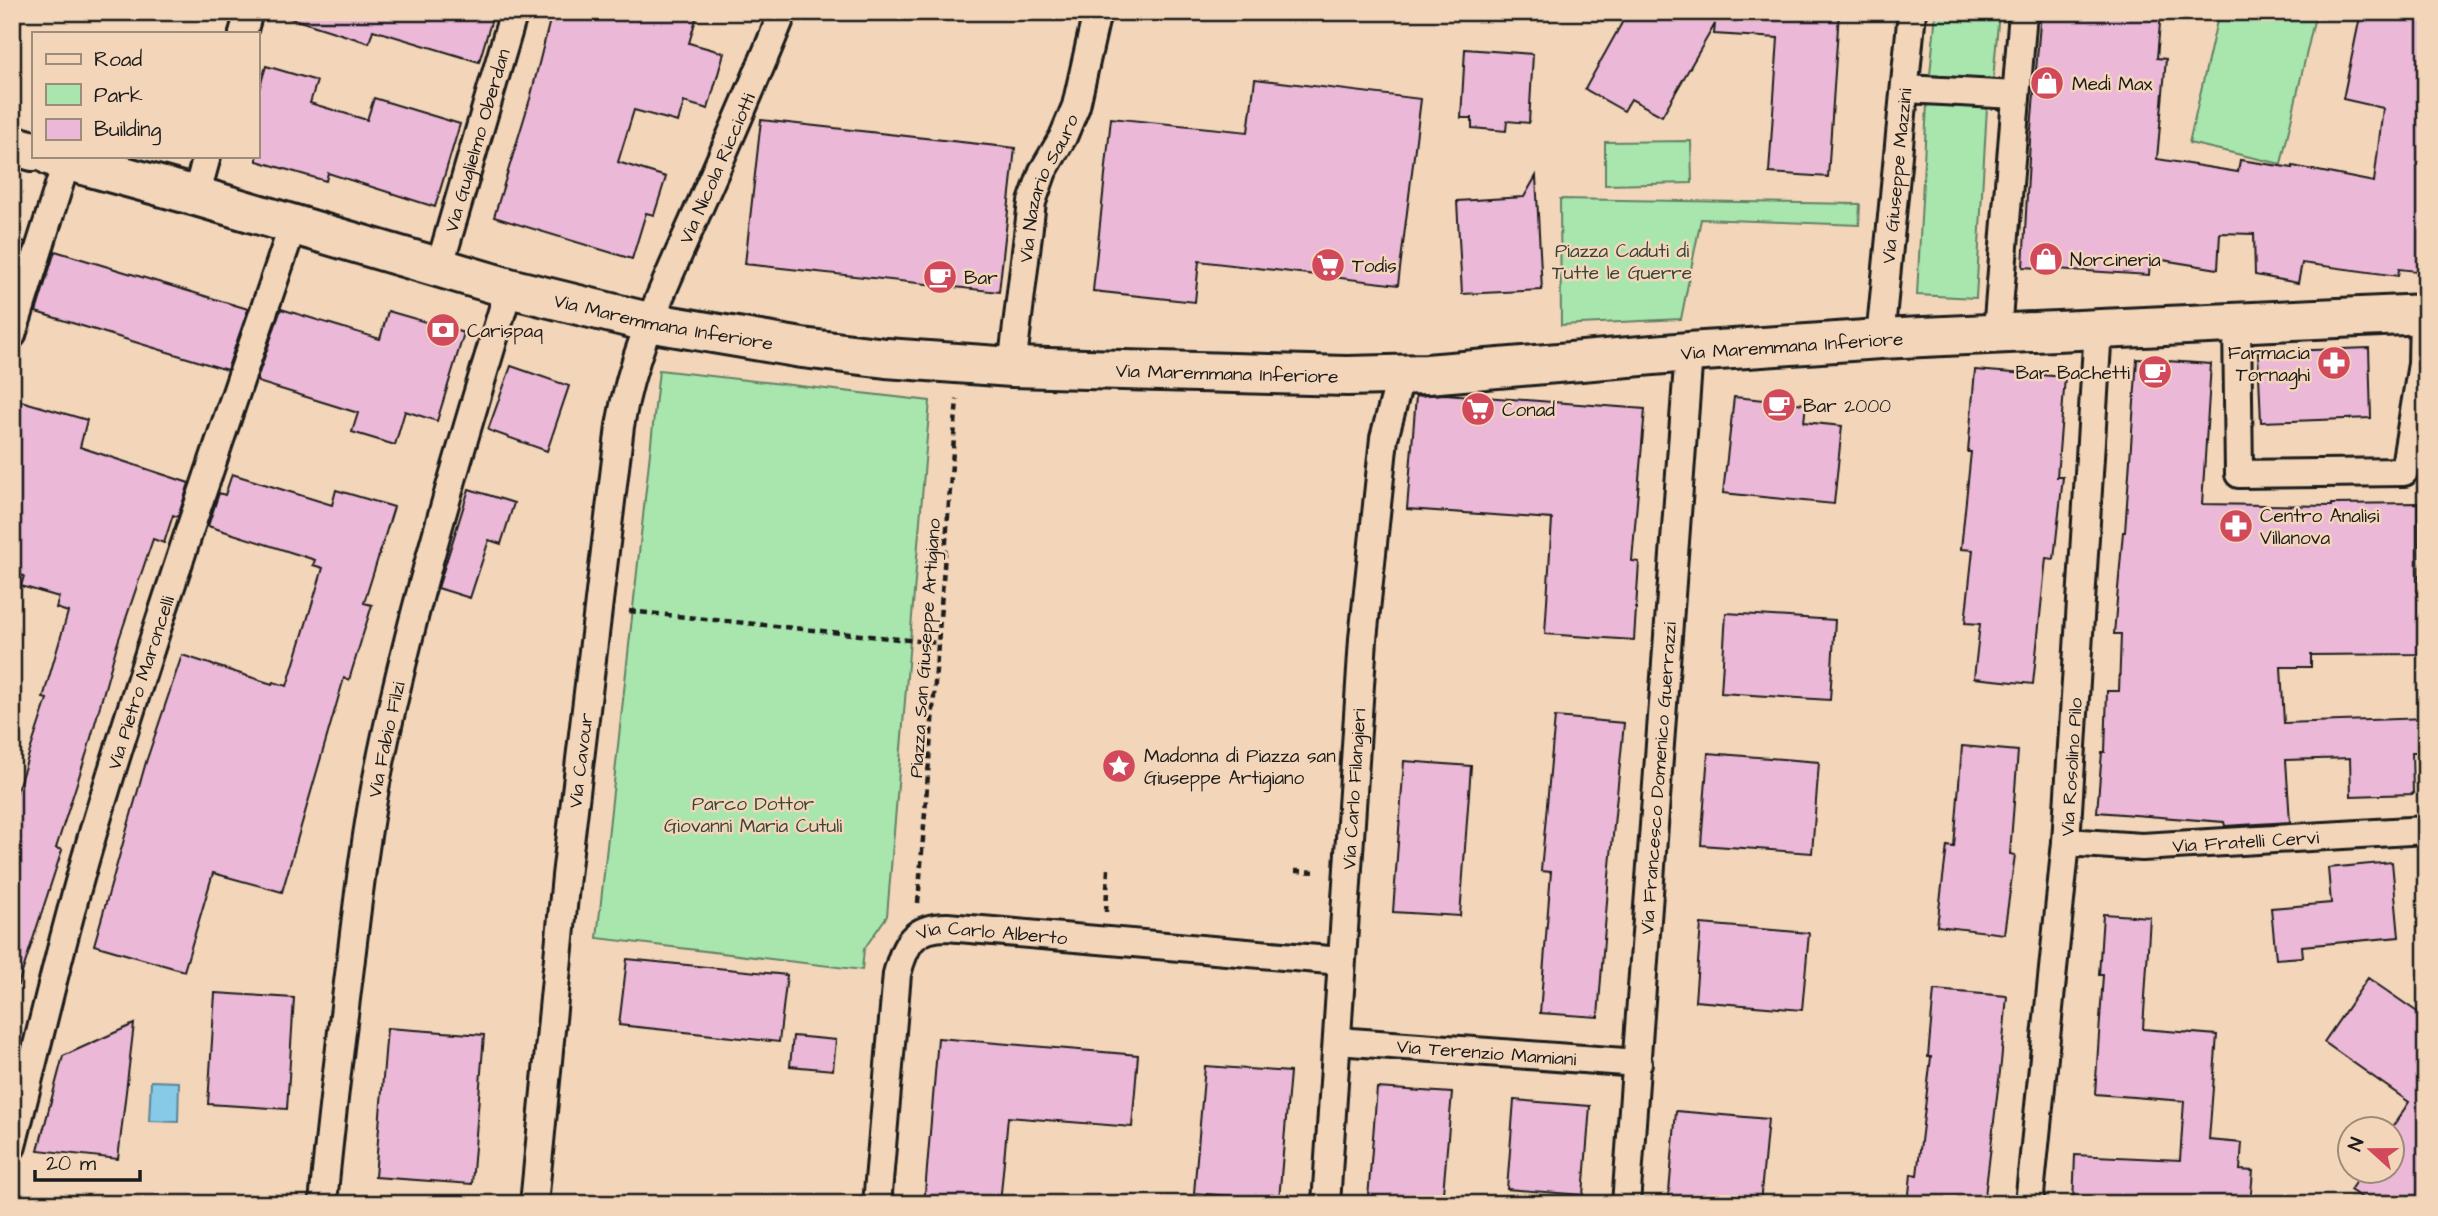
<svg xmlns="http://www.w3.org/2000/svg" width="2438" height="1216" viewBox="0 0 2438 1216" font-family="'Architects Daughter',sans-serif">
<rect width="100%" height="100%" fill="#f3d6b9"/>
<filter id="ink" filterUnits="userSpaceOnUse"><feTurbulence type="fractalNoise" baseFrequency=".0143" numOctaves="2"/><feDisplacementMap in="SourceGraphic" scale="14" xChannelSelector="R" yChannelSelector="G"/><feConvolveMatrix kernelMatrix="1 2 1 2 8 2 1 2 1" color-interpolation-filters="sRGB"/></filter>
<g filter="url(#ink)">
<path fill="#a8e6ae" stroke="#628165" stroke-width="2" d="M1936 12H1999L1993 80 1930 75Z
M2219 12H2316L2281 164 2189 143Z
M1927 104 1987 107 1976 298 1917 295Z
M1691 141 1692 183 1605 185V142Z
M1560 199 1860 204 1859 225 1701 219 1681 319 1561 325Z
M659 370 930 401 887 916 864 949 862 970 597 938Z"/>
<path fill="#86cae7" stroke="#5c8496" stroke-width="2" d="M151 1081 179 1082 178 1122 149 1121Z"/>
<path fill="#ebb8d7" stroke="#1c1c1c" stroke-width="2" d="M291 12H494L479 62 373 30 369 43 290 18Z
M552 12H698L689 43 724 53 708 109 684 102 678 122 634 110 618 162 666 177 654 215 646 213 632 259 494 217 530 99Z
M1628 12H1839L1828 177 1769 173 1778 38 1714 34 1715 24 1662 116 1631 99 1624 111 1585 89Z
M2041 12H2161L2157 58 2166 59 2157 159 2238 172 2240 160 2293 168V166L2374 182 2383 108 2343 99 2361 12H2426V272L2399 269 2398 276 2302 263 2298 283 2255 275 2254 234 2220 233 2218 269 2150 258 2149 275 2023 267 2030 141Z
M1465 49 1533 54 1529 123 1507 121 1506 131 1472 128V118H1461Z
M266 66 317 81 310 103 367 120 374 98 460 124 435 207 328 173 326 181 257 161V96Z
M1255 79 1421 99 1398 285 1199 261 1195 302 1093 291 1111 118 1248 132Z
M761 120 1015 148 999 292 745 264Z
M1536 176 1542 290 1462 294 1457 201 1524 197Z
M12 238 25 242 12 282Z
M55 251 248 309 227 370 36 312Z
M281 309 380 339 388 311 464 333 437 421 405 411 395 445 352 432 358 413 258 382 257 379Z
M2369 348 2371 418 2261 422 2258 352Z
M2137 359 2211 364 2202 504 2332 506V504L2418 503 2419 654 2311 655V667H2281L2284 723 2426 718V752H2412L2413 794 2351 796 2350 758 2286 760 2290 822 2225 826 2224 822 2097 812 2102 752H2105L2107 691H2119L2121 634H2114L2123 532H2125Z
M511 366 569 386 547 451 488 430Z
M1975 370 2065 377 2057 477H2063L2054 559 2046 558 2033 684 1974 678 1980 624 1965 623 1973 550 1961 549 1971 452H1968Z
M1445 394 1645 409 1632 561 1639 562 1634 640 1545 634 1552 519 1407 509 1416 396Z
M1734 397 1806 404 1804 422 1842 426 1834 504 1723 493Z
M21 401 87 420 80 447 189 483 178 517 173 515 164 543 153 539 117 645 87 752 56 848 62 850 18 985 12 984V806L47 699 43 698 68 612 56 608 59 597 21 586 24 576 12 573V433Z
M232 474 332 505 336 490 394 507 364 603 372 605 349 680 344 678 282 892 213 873 184 971 94 945 146 762 182 655 272 684 273 682 287 686 323 568 313 565 315 560 208 526 219 493 225 495Z
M469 489 514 503 501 544 489 540 470 598 438 588Z
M1726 613 1835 620 1830 700 1721 693Z
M1555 717 1624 723 1609 876 1598 1017 1540 1013 1551 872 1541 871Z
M1962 746 2018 751 2010 854 2015 855 2004 934 1937 926 1947 846 1954 847Z
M1708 753 1819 762 1812 853 1701 845Z
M1404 761 1471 766 1460 916 1393 912Z
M2392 862 2399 937 2302 946 2303 957 2276 959 2271 908 2331 903 2328 868Z
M2103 914 2150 917 2143 1029 2217 1035 2209 1140 2242 1143 2240 1170 2253 1171 2250 1204H2073L2075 1155 2180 1160 2184 1101 2095 1094 2103 975H2099Z
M1701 924 1809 933 1802 1010 1695 1001Z
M627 959 787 975 779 1042 619 1025Z
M2368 978 2426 1018V1192L2418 1204H2371L2350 1190 2363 1171H2392L2391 1129 2409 1102 2324 1042Z
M1934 990 2007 996 2001 1063 1984 1204H1908L1911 1174 1917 1175 1931 1057H1928Z
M215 993 294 998 287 1109 208 1104Z
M134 1024 118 1159 38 1150 63 1056Z
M387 1028 484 1035 472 1184 375 1177Z
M793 1036 836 1040 833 1070 790 1066Z
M938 1038 1138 1055 1132 1127 1008 1117 1000 1204H924Z
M1205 1066 1290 1072 1279 1200 1194 1193Z
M1377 1088 1452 1093 1442 1204 1368 1198Z
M1514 1100 1590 1106 1583 1195 1507 1189Z
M1676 1111 1768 1119 1760 1204H1668Z"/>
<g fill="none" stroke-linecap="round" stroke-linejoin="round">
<g stroke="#1c1c1c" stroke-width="32">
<g id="street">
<path d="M243 33 249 12"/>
<path d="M1906 89 2015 95"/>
<path d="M196 196 207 156"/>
<path id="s1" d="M439 268 514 12"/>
<path d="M2237 322 2239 474 2404 472 2422 364 2423 314"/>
<path d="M1997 332 2023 12"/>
<path d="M12 335 67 160"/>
<path id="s2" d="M1880 339 1912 12"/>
<path id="s3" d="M1012 367 1032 202 1043 171 1063 137 1076 106 1097 12"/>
<path id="s4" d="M2066 842 2142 847 2426 830"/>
<path id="s5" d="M1337 1041 1638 1063"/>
<path id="s6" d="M12 1146C41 1032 67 916 102 803 161 609 228 417 293 225"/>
<path id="s7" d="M323 1204C330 1125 340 1046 350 967 358 899 366 830 380 763 413 602 462 446 509 288"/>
<path id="s8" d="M534 1204 566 876 620 426C632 354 662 291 692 224 723 154 754 84 783 12"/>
<path id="s9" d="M877 1204 897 974C905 944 913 927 947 927L1341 961"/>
<path id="s10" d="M1326 1204 1363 639 1384 438 1401 375"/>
<path id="s11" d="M1626 1204 1689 352"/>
<path id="s12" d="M2029 1204 2066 842 2098 329"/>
</g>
</g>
<g stroke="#1c1c1c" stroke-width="44">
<g id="secondary">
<path d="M12 145 33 151"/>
<path id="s13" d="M51 156 196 196 509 288 648 322 802 348 886 358 1012 367 1347 376 1427 374 1689 352 1880 339 2426 314"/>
</g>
</g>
<path stroke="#1c1c1c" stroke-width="4.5" stroke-dasharray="7 5" stroke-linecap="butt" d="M629 611 938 643
M1295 871 1319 872
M918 903 957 399
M1106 912 1108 868"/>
<use href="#street" stroke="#f3d6b9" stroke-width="26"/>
<use href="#secondary" stroke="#f3d6b9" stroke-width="38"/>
</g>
</g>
<defs>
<g id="shop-disc" transform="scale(1.75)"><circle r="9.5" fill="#d1495b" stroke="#f3d6b9"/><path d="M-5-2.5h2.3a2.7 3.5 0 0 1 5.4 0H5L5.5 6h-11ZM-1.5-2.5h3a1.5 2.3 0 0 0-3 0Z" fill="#fff"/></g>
<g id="supermarket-disc" transform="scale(1.75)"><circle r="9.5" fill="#d1495b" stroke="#f3d6b9"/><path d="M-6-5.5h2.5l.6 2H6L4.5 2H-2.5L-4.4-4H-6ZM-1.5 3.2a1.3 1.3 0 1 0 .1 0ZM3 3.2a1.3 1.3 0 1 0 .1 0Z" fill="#fff"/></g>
<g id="cafe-disc" transform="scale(1.75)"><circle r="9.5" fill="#d1495b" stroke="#f3d6b9"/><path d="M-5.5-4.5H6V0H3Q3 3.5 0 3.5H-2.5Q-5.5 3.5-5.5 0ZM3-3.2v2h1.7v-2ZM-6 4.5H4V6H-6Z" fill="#fff"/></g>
<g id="bank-disc" transform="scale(1.75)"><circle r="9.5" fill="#d1495b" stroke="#f3d6b9"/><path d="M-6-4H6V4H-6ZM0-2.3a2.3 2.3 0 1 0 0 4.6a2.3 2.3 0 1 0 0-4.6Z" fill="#fff"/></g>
<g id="pharmacy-disc" transform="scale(1.75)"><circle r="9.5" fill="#d1495b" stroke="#f3d6b9"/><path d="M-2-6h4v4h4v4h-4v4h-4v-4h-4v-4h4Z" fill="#fff"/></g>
<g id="sight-disc" transform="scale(1.75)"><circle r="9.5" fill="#d1495b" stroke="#f3d6b9"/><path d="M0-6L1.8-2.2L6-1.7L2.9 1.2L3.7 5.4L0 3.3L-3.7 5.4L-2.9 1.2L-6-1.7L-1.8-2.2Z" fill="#fff"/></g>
</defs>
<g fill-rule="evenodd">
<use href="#shop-disc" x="2047" y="83"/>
<use href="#shop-disc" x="2046" y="259"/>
<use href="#supermarket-disc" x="1328" y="265"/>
<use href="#cafe-disc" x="940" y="277"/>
<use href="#bank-disc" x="443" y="330"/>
<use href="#pharmacy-disc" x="2334" y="363"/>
<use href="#cafe-disc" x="2155" y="372"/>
<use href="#cafe-disc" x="1779" y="405"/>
<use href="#supermarket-disc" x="1478" y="409"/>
<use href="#pharmacy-disc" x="2236" y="526"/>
<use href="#sight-disc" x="1119" y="766"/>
</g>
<g text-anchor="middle" stroke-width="5" stroke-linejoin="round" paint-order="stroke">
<g font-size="19" fill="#1c1c1c" stroke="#f3d6b9" text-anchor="start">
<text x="2072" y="90">Medi Max</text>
<text x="2070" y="266">Norcineria</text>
<text x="1352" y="272">Todis</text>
<text x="964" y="284">Bar</text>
<text x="467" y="337">Carispaq</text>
<text x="2310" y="359" text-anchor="end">Farmacia<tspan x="2310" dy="22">Tornaghi</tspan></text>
<text x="2130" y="379" text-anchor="end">Bar Bachetti</text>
<text x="1803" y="412">Bar 2000</text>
<text x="1502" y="416">Conad</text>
<text x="2260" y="522">Centro Analisi<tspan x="2260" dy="22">Villanova</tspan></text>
<text x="1144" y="762">Madonna di Piazza san<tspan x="1144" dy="22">Giuseppe Artigiano</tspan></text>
</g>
<g font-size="19" fill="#1c1c1c" stroke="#f3d6b9">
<text dy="7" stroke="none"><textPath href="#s1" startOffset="133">Via Guglielmo Oberdan</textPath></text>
<text dy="7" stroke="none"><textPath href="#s8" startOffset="1059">Via Nicola Ricciotti</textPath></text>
<text dy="7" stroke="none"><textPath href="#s2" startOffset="164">Via Giuseppe Mazzini</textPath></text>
<text dy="7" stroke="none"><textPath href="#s3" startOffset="184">Via Nazario Sauro</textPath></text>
<text dy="7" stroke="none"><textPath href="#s13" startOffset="635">Via Maremmana Inferiore</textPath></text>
<text dy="7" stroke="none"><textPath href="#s13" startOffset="1768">Via Maremmana Inferiore</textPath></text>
<text dy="7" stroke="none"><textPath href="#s13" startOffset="1202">Via Maremmana Inferiore</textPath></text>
<text transform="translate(924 648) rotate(-86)" y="7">Piazza San Giuseppe Artigiano</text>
<text dy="7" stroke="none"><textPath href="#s6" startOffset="481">Via Pietro Maroncelli</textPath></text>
<text dy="7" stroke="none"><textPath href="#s7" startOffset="469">Via Fabio Filzi</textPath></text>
<text dy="7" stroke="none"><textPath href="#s8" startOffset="446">Via Cavour</textPath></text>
<text dy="7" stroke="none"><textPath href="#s12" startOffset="439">Via Rosolino Pilo</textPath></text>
<text dy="7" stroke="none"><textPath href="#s11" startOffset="427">Via Francesco Domenico Guerrazzi</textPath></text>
<text dy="7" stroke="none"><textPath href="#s10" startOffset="416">Via Carlo Filangieri</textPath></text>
<text dy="7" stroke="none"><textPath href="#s4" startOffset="180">Via Fratelli Cervi</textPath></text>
<text dy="7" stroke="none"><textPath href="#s9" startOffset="352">Via Carlo Alberto</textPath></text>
<text dy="7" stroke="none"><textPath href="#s5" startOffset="150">Via Terenzio Mamiani</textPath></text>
</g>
<g font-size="19" fill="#384439" stroke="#f3d6b9">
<text x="1622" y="257">Piazza Caduti di<tspan x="1622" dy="22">Tutte le Guerre</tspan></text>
<text x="753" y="810">Parco Dottor<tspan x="753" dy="22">Giovanni Maria Cutuli</tspan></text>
</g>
</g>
<rect width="2438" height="1216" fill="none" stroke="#f3d6b9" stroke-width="42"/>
<rect x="21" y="21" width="2396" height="1174" fill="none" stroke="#1c1c1c" stroke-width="2.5" filter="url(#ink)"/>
<rect x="32" y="32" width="228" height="126" fill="#f3d6b9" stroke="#9d8c7a" stroke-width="2"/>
<rect x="46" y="54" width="35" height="10" fill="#f3d6b9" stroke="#9d8c7a" stroke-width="2"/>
<text x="94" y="66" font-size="21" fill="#1c1c1c">Road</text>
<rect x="46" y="84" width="35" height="21" fill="#a8e6ae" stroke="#9d8c7a" stroke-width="2"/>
<text x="94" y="102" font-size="21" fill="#1c1c1c">Park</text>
<rect x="46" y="119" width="35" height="21" fill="#ebb8d7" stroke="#9d8c7a" stroke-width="2"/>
<text x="94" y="136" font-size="21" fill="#1c1c1c">Building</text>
<g transform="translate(2371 1150) rotate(291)"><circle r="33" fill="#f3d6b9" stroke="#9d8c7a" stroke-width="2"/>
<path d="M0-5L12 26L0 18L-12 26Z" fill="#d1495b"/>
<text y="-10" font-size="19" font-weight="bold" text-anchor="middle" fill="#1c1c1c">N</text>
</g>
<path d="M35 1170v10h105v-10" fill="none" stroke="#1c1c1c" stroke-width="3.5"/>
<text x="46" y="1170" font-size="21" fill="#1c1c1c" stroke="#f3d6b9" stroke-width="5" paint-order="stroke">20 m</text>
</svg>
